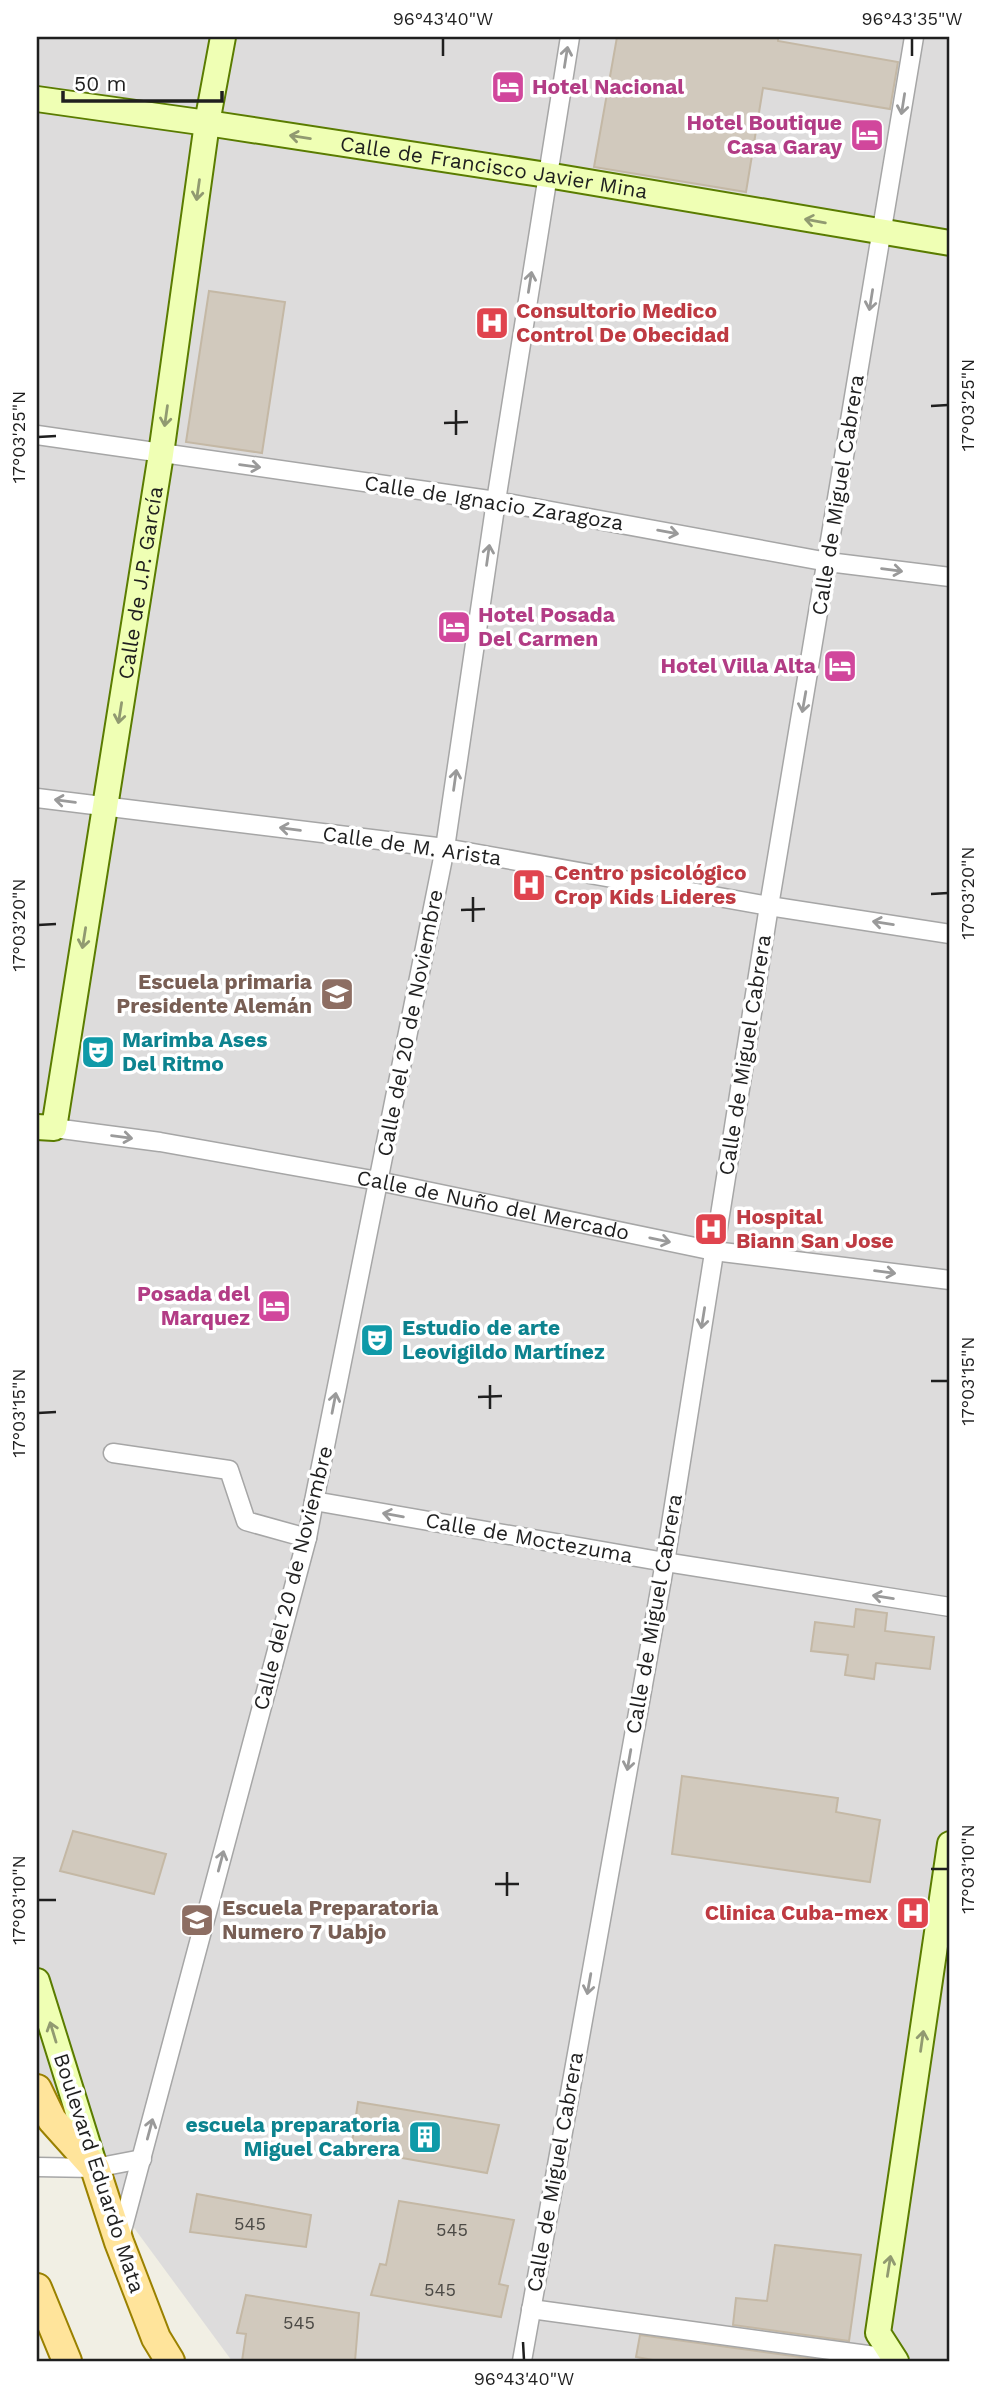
<svg xmlns="http://www.w3.org/2000/svg" width="987" height="2398" viewBox="0 0 987 2398" font-family="'Work Sans',sans-serif">
<rect width="100%" height="100%" fill="#f1efe4"/>
<path fill="#dddcdc" d="M37 37H950V2361H232L37 2096Z"/>
<path fill="#d1c9bd" stroke="#c4b8a5" stroke-width="2" d="M617 37H778V41L898 62 890 109 763 88 746 192 594 167Z
M209 291 285 302 262 453 186 442Z
M856 1609 887 1613 885 1631 934 1637 930 1669 876 1663 874 1679 845 1675 848 1655 811 1651 815 1622 854 1627Z
M682 1776 838 1798 836 1812 880 1820 870 1882 672 1854Z
M73 1831 166 1854 154 1894 60 1871Z
M358 2102 499 2125 487 2173 351 2149Z
M197 2194 311 2215 306 2247 190 2232Z
M399 2201 514 2220 499 2284 508 2286 501 2317 371 2295 380 2264 386 2265Z
M775 2245 861 2255 849 2341 733 2325 736 2298 767 2301Z
M246 2295 359 2313 355 2361H242L246 2334 237 2333Z
M640 2335 829 2361H659L636 2357Z"/>
<g fill="none" stroke-linecap="round" stroke-linejoin="round">
<g stroke="#a6a6a6" stroke-width="21">
<g id="street">
<path d="M37 435 496 501 828 562 950 577"/>
<path d="M37 798 445 848 769 906 950 934"/>
<path id="s1" d="M54 1128 160 1142 378 1181 714 1251 950 1280"/>
<path d="M113 1453 229 1470 246 1521 307 1538"/>
<path d="M314 1501 665 1562 950 1607"/>
<path d="M37 2167 95 2168 142 2159"/>
<path d="M120 2238 307 1538 314 1501 445 848 496 501 570 37"/>
<path d="M531 2309 875 2356"/>
<path d="M522 2361 665 1562 769 906 914 37"/>
</g>
</g>
<g stroke="#5a7c00" stroke-width="28">
<g id="secondary">
<path id="s2" d="M37 99 207 123 547 175 950 243"/>
<path id="s3" d="M37 1127 54 1128 161 454 207 123 223 37"/>
<path d="M37 1981 95 2167"/>
<path d="M896 2361 878 2333 950 1844"/>
</g>
</g>
<g stroke="#9a8100" stroke-width="32">
<path id="primary" d="M37 2089 52 2120 95 2168 119 2242 156 2338 170 2361
M37 2288 67 2361"/>
</g>
<use href="#street" stroke="#fff" stroke-width="18"/>
<use href="#secondary" stroke="#efffb4" stroke-width="24"/>
<use href="#primary" stroke="#ffe49b" stroke-width="28"/>
</g>
<defs><path id="oneway-shaft" d="M-6 0H5M1.5-3L5.5 0L1.5 3" fill="none" stroke-width="1.6" stroke-linecap="round" stroke-linejoin="round" transform="scale(1.75)"/></defs>
<g stroke="#9a9a9a">
<use href="#oneway-shaft" transform="translate(566 57) rotate(-81)"/>
<use href="#oneway-shaft" transform="translate(903 104) rotate(99)"/>
<use href="#oneway-shaft" transform="translate(530 282) rotate(-81)"/>
<use href="#oneway-shaft" transform="translate(871 300) rotate(99)"/>
<use href="#oneway-shaft" transform="translate(250 466) rotate(8)"/>
<use href="#oneway-shaft" transform="translate(668 532) rotate(10)"/>
<use href="#oneway-shaft" transform="translate(488 555) rotate(-82)"/>
<use href="#oneway-shaft" transform="translate(892 570) rotate(7)"/>
<use href="#oneway-shaft" transform="translate(804 702) rotate(100)"/>
<use href="#oneway-shaft" transform="translate(455 780) rotate(-82)"/>
<use href="#oneway-shaft" transform="translate(65 801) rotate(-173)"/>
<use href="#oneway-shaft" transform="translate(290 829) rotate(-173)"/>
<use href="#oneway-shaft" transform="translate(883 923) rotate(-171)"/>
<use href="#oneway-shaft" transform="translate(122 1137) rotate(7)"/>
<use href="#oneway-shaft" transform="translate(660 1240) rotate(12)"/>
<use href="#oneway-shaft" transform="translate(885 1272) rotate(7)"/>
<use href="#oneway-shaft" transform="translate(703 1318) rotate(99)"/>
<use href="#oneway-shaft" transform="translate(334 1403) rotate(-79)"/>
<use href="#oneway-shaft" transform="translate(393 1515) rotate(-170)"/>
<use href="#oneway-shaft" transform="translate(883 1597) rotate(-171)"/>
<use href="#oneway-shaft" transform="translate(629 1760) rotate(100)"/>
<use href="#oneway-shaft" transform="translate(221 1861) rotate(-75)"/>
<use href="#oneway-shaft" transform="translate(589 1984) rotate(100)"/>
<use href="#oneway-shaft" transform="translate(150 2129) rotate(-75)"/>
</g>
<g stroke="#919a71">
<use href="#oneway-shaft" transform="translate(300 137) rotate(-171)"/>
<use href="#oneway-shaft" transform="translate(198 190) rotate(98)"/>
<use href="#oneway-shaft" transform="translate(815 221) rotate(-170)"/>
<use href="#oneway-shaft" transform="translate(166 416) rotate(98)"/>
<use href="#oneway-shaft" transform="translate(120 713) rotate(99)"/>
<use href="#oneway-shaft" transform="translate(84 938) rotate(99)"/>
<use href="#oneway-shaft" transform="translate(53 2032) rotate(-107)"/>
<use href="#oneway-shaft" transform="translate(922 2041) rotate(-82)"/>
<use href="#oneway-shaft" transform="translate(889 2266) rotate(-81)"/>
</g>
<path fill="none" stroke="#1f1f1f" stroke-width="2.5" d="M443 38V56M912 38V56M931 406 948 405M456 410V435M444 423 468 422M38 437 56 436M931 894 948 893M473 897V922M461 910 485 909M38 925 56 924M931 1381H948M490 1385V1409M478 1397 502 1396M38 1413 56 1412M931 1869H948M507 1872V1896M495 1884H519M38 1900H56M523 2342 524 2360"/>
<defs>
<g id="hotel-square" transform="scale(1.75)"><rect x="-9" y="-9" width="18" height="18" rx="4" fill="#d1479c" stroke="#fff"/><path d="M-6-4.5h1.5V1H6V5H4.5V3h-9V5H-6ZM-4 0a1.8 1.8 0 1 1 3.6 0ZM.5 0V-2.5h3Q6-2.5 6 0Z" fill="#fff"/></g>
<g id="hospital-square" transform="scale(1.75)"><rect x="-9" y="-9" width="18" height="18" rx="4" fill="#e0444e" stroke="#fff"/><path d="M-5-5h3v3.5h4V-5h3V5h-3V1.5h-4V5h-3Z" fill="#fff"/></g>
<g id="school-square" transform="scale(1.75)"><rect x="-9" y="-9" width="18" height="18" rx="4" fill="#8d6e63" stroke="#fff"/><path d="M0-5L7-2L0 1L-7-2ZM-4 1L0 2.5L4 1V4Q0 6-4 4Z" fill="#fff"/></g>
<g id="theatre-square" transform="scale(1.75)"><rect x="-9" y="-9" width="18" height="18" rx="4" fill="#0f9aa8" stroke="#fff"/><path d="M-5-5.5Q0-4 5-5.5V0Q5 5 0 6Q-5 5-5 0ZM-3.3-2.5H-1v1.5H-3.3ZM1-2.5H3.3v1.5H1ZM-2.8 1Q0 5.5 2.8 1Z" fill="#fff"/></g>
<g id="building-square" transform="scale(1.75)"><rect x="-9" y="-9" width="18" height="18" rx="4" fill="#0f9aa8" stroke="#fff"/><path d="M-4-6H4V6H1V3H-1V6H-4ZM-2.5-4.3h1.7v1.8h-1.7ZM.8-4.3h1.7v1.8H.8ZM-2.5-1h1.7V.8h-1.7ZM.8-1h1.7V.8H.8Z" fill="#fff"/></g>
</defs>
<g fill-rule="evenodd">
<use href="#hotel-square" x="508" y="87"/>
<use href="#hotel-square" x="867" y="135"/>
<use href="#hospital-square" x="492" y="323"/>
<use href="#hotel-square" x="454" y="627"/>
<use href="#hotel-square" x="840" y="666"/>
<use href="#hospital-square" x="529" y="885"/>
<use href="#school-square" x="337" y="994"/>
<use href="#theatre-square" x="98" y="1052"/>
<use href="#hospital-square" x="711" y="1229"/>
<use href="#hotel-square" x="274" y="1306"/>
<use href="#theatre-square" x="377" y="1340"/>
<use href="#hospital-square" x="913" y="1913"/>
<use href="#school-square" x="197" y="1920"/>
<use href="#building-square" x="425" y="2137"/>
</g>
<g text-anchor="middle" stroke-width="7" stroke-linejoin="round" paint-order="stroke">
<g font-size="18" fill="#4c4a46">
<text x="250" y="2230">545</text>
<text x="452" y="2236">545</text>
<text x="440" y="2296">545</text>
<text x="299" y="2329">545</text>
</g>
<g font-size="21" font-weight="bold" fill="#b23c85" stroke="#fff" text-anchor="end">
<text x="532" y="94" text-anchor="start">Hotel Nacional</text>
<text x="842" y="130">Hotel Boutique<tspan x="842" dy="24">Casa Garay</tspan></text>
<text x="478" y="622" text-anchor="start">Hotel Posada<tspan x="478" dy="24">Del Carmen</tspan></text>
<text x="816" y="673">Hotel Villa Alta</text>
<text x="250" y="1301">Posada del<tspan x="250" dy="24">Marquez</tspan></text>
</g>
<g font-size="21" fill="#1f1f1f" stroke="#fff">
<text dy="7" stroke="none"><textPath href="#s2" startOffset="462">Calle de Francisco Javier Mina</textPath></text>
<text transform="translate(838 495) rotate(-81)" y="7">Calle de Miguel Cabrera</text>
<text transform="translate(494 503) rotate(9)" y="7">Calle de Ignacio Zaragoza</text>
<text dy="7" stroke="none"><textPath href="#s3" startOffset="569">Calle de J.P. García</textPath></text>
<text transform="translate(412 846) rotate(8)" y="7">Calle de M. Arista</text>
<text transform="translate(410 1023) rotate(-79)" y="7">Calle del 20 de Noviembre</text>
<text transform="translate(745 1055) rotate(-81)" y="7">Calle de Miguel Cabrera</text>
<text dy="7" stroke="none"><textPath href="#s1" startOffset="446">Calle de Nuño del Mercado</textPath></text>
<text transform="translate(529 1538) rotate(10)" y="7">Calle de Moctezuma</text>
<text transform="translate(293 1578) rotate(-76)" y="7">Calle del 20 de Noviembre</text>
<text transform="translate(654 1614) rotate(-80)" y="7">Calle de Miguel Cabrera</text>
<text transform="translate(555 2172) rotate(-80)" y="7">Calle de Miguel Cabrera</text>
<text transform="translate(99 2173) rotate(72)" y="7">Boulevard Eduardo Mata</text>
</g>
<g font-size="21" font-weight="bold" fill="#be3a42" stroke="#fff" text-anchor="start">
<text x="516" y="318">Consultorio Medico<tspan x="516" dy="24">Control De Obecidad</tspan></text>
<text x="554" y="880">Centro psicológico<tspan x="554" dy="24">Crop Kids Lideres</tspan></text>
<text x="736" y="1224">Hospital<tspan x="736" dy="24">Biann San Jose</tspan></text>
<text x="888" y="1920" text-anchor="end">Clinica Cuba-mex</text>
</g>
<g font-size="21" font-weight="bold" fill="#785e54" stroke="#fff" text-anchor="end">
<text x="312" y="989">Escuela primaria<tspan x="312" dy="24">Presidente Alemán</tspan></text>
<text x="222" y="1915" text-anchor="start">Escuela Preparatoria<tspan x="222" dy="24">Numero 7 Uabjo</tspan></text>
</g>
<g font-size="21" font-weight="bold" fill="#0d838f" stroke="#fff" text-anchor="start">
<text x="122" y="1047">Marimba Ases<tspan x="122" dy="24">Del Ritmo</tspan></text>
<text x="402" y="1335">Estudio de arte<tspan x="402" dy="24">Leovigildo Martínez</tspan></text>
<text x="400" y="2132" text-anchor="end">escuela preparatoria<tspan x="400" dy="24">Miguel Cabrera</tspan></text>
</g>
</g>
<rect width="987" height="2398" fill="none" stroke="#ffffff" stroke-width="77"/>
<path d="M63 91v10h159v-10" fill="none" stroke="#1f1f1f" stroke-width="3.5"/>
<text x="74" y="91" font-size="21" fill="#1f1f1f" stroke="#ffffff" stroke-width="5" paint-order="stroke">50 m</text>
<rect x="38" y="38" width="910" height="2322" fill="none" stroke="#1f1f1f" stroke-width="2.5"/>
<g font-size="18" text-anchor="middle" fill="#1f1f1f">
<text x="443" y="25">96°43'40"W</text>
<text x="912" y="25">96°43'35"W</text>
<text transform="translate(968 405) rotate(-90)" y="6">17°03'25"N</text>
<text transform="translate(19 437) rotate(-90)" y="6">17°03'25"N</text>
<text transform="translate(968 893) rotate(-90)" y="6">17°03'20"N</text>
<text transform="translate(19 925) rotate(-90)" y="6">17°03'20"N</text>
<text transform="translate(968 1381) rotate(-90)" y="6">17°03'15"N</text>
<text transform="translate(19 1413) rotate(-90)" y="6">17°03'15"N</text>
<text transform="translate(968 1869) rotate(-90)" y="6">17°03'10"N</text>
<text transform="translate(19 1900) rotate(-90)" y="6">17°03'10"N</text>
<text x="524" y="2385">96°43'40"W</text>
</g>
</svg>
